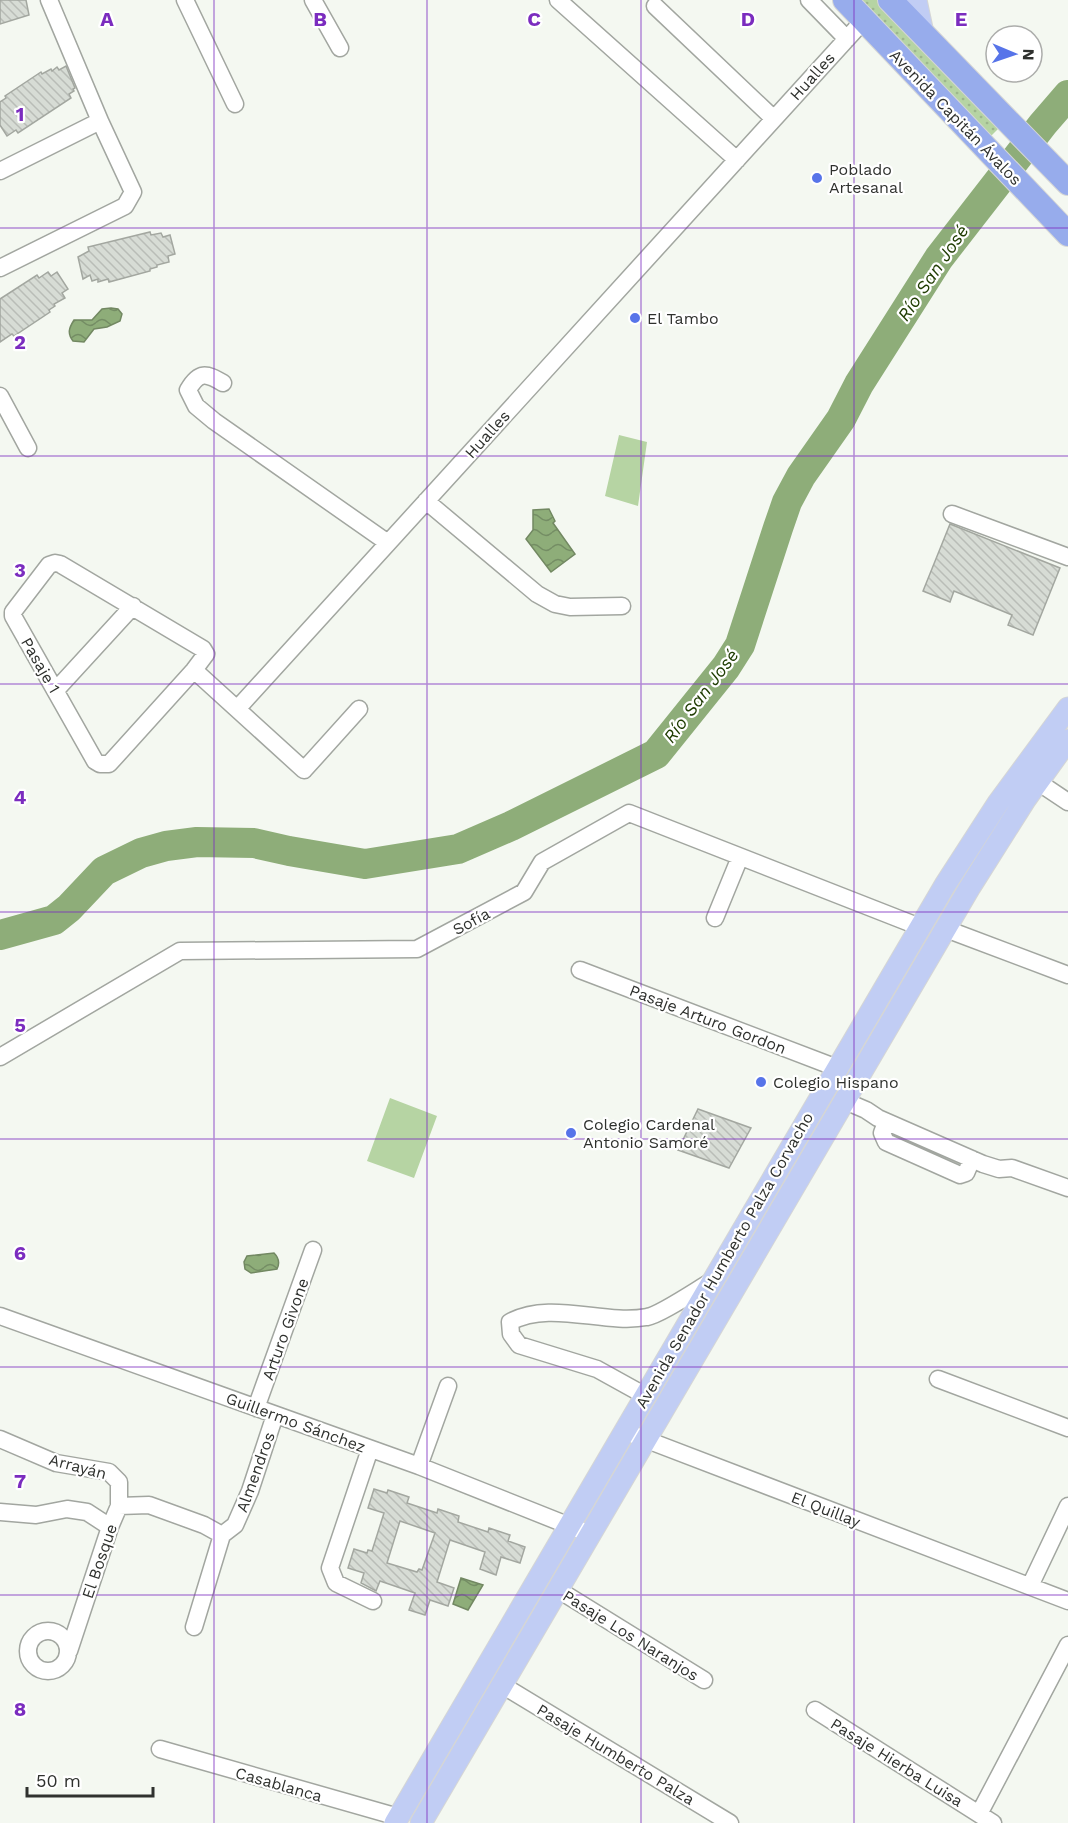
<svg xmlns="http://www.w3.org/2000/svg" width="1068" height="1823" viewBox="0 0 1068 1823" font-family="'Work Sans',sans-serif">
<defs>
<pattern id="grass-dots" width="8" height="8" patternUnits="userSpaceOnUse" patternTransform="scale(1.5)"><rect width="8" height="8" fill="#b6d4a3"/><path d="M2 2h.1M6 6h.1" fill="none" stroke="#9db68d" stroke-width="1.8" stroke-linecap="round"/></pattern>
<pattern id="water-waves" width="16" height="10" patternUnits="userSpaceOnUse" patternTransform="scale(1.5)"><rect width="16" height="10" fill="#8ead79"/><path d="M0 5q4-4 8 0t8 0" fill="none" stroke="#748d64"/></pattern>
<pattern id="building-back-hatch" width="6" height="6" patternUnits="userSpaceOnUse" patternTransform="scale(1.5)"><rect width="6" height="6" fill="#d7dcd5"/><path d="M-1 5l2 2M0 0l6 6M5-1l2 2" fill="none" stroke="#b9bdb7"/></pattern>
</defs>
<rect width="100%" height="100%" fill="#f4f8f1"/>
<path fill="url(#grass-dots)" d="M855 0H877L1001 126 991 136Z"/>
<path fill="#b6d4a3" d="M619 435 647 442 638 506 605 496Z
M390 1098 437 1116 414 1178 367 1161Z"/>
<path fill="url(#water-waves)" stroke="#728862" stroke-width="1.5" d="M111 308 118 309 122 314 120 321 107 327 94 329 84 342 73 341C67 333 69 328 74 320H92L102 309Z
M549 509 555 521 553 523 575 554 551 572 526 539 533 530V510Z
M274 1253C279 1258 280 1263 277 1269L251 1273 245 1269 244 1262 247 1256Z
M461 1578 483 1585 468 1610 453 1604Z"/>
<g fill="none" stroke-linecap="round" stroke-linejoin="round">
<path stroke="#8ead79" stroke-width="30" d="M0 935 54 920 69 908 104 871 141 853 166 846 197 842 254 843 289 851 365 864 458 849 511 826 656 754 726 667 740 645 778 528 787 502 801 476 841 419 859 384 939 258 1043 124 1068 95"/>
</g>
<path fill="url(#building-back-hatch)" stroke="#a3a7a0" stroke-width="1.5" fill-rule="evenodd" d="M0 0H26L29 15 0 24Z
M66 66 75 88 73 89 74 91 69 94 71 98 18 133 16 130 7 136 0 125V102L6 98 5 96 41 72 42 74 51 69 52 71 57 67 59 70Z
M150 232 151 235 161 233 163 237 170 235 175 254 168 256 169 262 157 265V267L150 269V271L109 282 108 279 98 282V279L92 281 90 275 83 279 78 257 89 251 88 247Z
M48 272 51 276 57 272 68 289 62 293 65 298 54 304 55 306 49 310 50 312 14 336 12 334 0 342V299L37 275 39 278Z
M950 524 1060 568 1033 635 1008 625 1012 615 954 591 950 602 923 591Z
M698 1109 751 1128 729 1168 678 1150Z
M374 1489 387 1493 388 1490 409 1497 407 1503 437 1513 438 1509 459 1516 458 1522 488 1532 489 1528 510 1535 508 1541 525 1547 520 1563 501 1557 496 1575 480 1569 485 1552 450 1540 437 1582 454 1588 448 1606 430 1600 425 1615 409 1610 415 1593 380 1581 376 1591 361 1583 364 1573 348 1568 354 1549 367 1553 368 1550 372 1551 384 1513 368 1508ZM400 1521 435 1533 422 1570 419 1569 417 1572 387 1563Z"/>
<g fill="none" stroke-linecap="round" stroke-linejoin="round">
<g stroke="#a2a6a0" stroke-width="19">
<path id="minor" d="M185 0 235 104
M313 0 340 48
M558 0 737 160
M809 0 847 39
M655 6 774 119
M0 171 100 121 49 0
M0 268 125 206 133 192 100 121
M223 383C206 373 199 371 188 390L196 406 214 421 388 543
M0 396 28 448
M426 501 537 594 555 604 570 607 622 606
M952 514 1068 557
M55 563 60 564 203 649 206 654 194 670 109 764H100L95 761 13 616V612L49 565Z
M194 670 304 770 359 709
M56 690 133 606
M238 708 864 20
M1038 782 1068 802
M715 918 740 857
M946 929 1068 975
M580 970 837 1068
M0 1057 180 951 417 949 524 892 542 862 629 813 920 927
M845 1101 866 1110 878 1118 983 1164 999 1169 1012 1168 1068 1188
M886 1122 882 1133 886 1142 960 1175 966 1173 972 1159
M0 1316 419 1466 590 1534
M938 1379 1068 1428
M644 1395 597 1369 519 1345 511 1334 510 1322C551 1300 603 1325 647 1317 660 1315 698 1289 712 1281
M256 1408 313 1250
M634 1435 1068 1601
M0 1439 56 1463 109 1472 119 1482V1506
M370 1449 330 1568 336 1583 373 1601
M419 1466 448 1386
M0 1512 36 1515 67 1509 87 1512 110 1527
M1030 1586 1068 1506
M557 1589 704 1680
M194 1627 222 1535 235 1525 250 1491 275 1415
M28 1651a20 20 0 1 1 40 0a20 20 0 1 1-40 0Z
M69 1651 110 1527 119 1506 149 1505 204 1525 222 1535
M502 1685 730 1823
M815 1710 993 1823
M160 1749 398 1817
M979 1814 1068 1645"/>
</g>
<g stroke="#d5d6d5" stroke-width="23">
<path id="major" d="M916 0 923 33
M395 1823 945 885 998 803 1068 708
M421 1823 970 887 1025 800 1068 740"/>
</g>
<g stroke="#d5d6d5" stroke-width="26">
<path id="highway" d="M845 0 1068 234
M890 0 1068 183"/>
</g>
<use href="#minor" stroke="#fff" stroke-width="16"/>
<use href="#major" stroke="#c1cdf4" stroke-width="21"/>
<use href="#highway" stroke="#97acec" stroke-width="24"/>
</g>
<path fill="none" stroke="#7b2cbf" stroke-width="1.5" stroke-opacity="0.55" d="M214 0V1823M427 0V1823M641 0V1823M854 0V1823M0 228H1068M0 456H1068M0 684H1068M0 912H1068M0 1139H1068M0 1367H1068M0 1595H1068"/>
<g fill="#5774e9" stroke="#fff" stroke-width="2">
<circle cx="817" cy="178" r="6"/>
<circle cx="635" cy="318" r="6"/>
<circle cx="761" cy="1082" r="6"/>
<circle cx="571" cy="1133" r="6"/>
</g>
<g text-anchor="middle" stroke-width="4.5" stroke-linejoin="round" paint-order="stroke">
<g font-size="16" fill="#2f312e" stroke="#fff">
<text transform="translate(812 76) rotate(-48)" y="6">Hualles</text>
<text transform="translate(956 117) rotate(46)" y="6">Avenida Capitán Ávalos</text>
<text transform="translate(487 434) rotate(-48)" y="6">Hualles</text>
<text transform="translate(41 665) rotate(60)" y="6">Pasaje 1</text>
<text transform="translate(471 921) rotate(-28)" y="6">Sofía</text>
<text transform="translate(708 1019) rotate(21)" y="6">Pasaje Arturo Gordon</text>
<text transform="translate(724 1260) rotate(-60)" y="6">Avenida Senador Humberto Palza Corvacho</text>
<text transform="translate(285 1329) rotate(-70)" y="6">Arturo Givone</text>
<text transform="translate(296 1422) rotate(20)" y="6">Guillermo Sánchez</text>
<text transform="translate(78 1466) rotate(15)" y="6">Arrayán</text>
<text transform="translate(255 1472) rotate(-70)" y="6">Almendros</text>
<text transform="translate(826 1509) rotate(21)" y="6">El Quillay</text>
<text transform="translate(99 1561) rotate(-71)" y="6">El Bosque</text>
<text transform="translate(631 1635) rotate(32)" y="6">Pasaje Los Naranjos</text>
<text transform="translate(616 1754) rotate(31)" y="6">Pasaje Humberto Palza</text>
<text transform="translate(897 1762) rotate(32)" y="6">Pasaje Hierba Luisa</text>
<text transform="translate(279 1784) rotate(16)" y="6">Casablanca</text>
</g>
<g font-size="16" fill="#2f312e" stroke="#fff" text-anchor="start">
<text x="829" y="175">Poblado<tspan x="829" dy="18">Artesanal</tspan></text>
<text x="647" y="324">El Tambo</text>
<text x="773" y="1088">Colegio Hispano</text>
<text x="583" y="1130">Colegio Cardenal<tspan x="583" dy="18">Antonio Samoré</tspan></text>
</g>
<g font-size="18" font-style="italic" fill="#203d03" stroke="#fff">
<text transform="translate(933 273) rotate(-56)" y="6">Río San José</text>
<text transform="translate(701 696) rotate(-53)" y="6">Río San José</text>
</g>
</g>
<g font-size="20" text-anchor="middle" font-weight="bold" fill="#7b2cbf" stroke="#fff" stroke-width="4.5" stroke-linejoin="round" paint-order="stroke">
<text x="107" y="26">A</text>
<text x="320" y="26">B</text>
<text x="534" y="26">C</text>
<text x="748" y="26">D</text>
<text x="961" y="26">E</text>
<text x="20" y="121">1</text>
<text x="20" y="349">2</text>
<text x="20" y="577">3</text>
<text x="20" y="804">4</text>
<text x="20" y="1032">5</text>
<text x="20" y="1260">6</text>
<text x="20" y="1488">7</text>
<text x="20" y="1716">8</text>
</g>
<g transform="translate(1014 54) rotate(92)"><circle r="28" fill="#ffffff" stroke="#acadab" stroke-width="1.5"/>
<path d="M0-4.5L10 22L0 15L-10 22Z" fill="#5774e9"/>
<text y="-9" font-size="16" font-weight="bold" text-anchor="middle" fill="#2f312e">N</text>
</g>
<path d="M27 1787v9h126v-9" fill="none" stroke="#2f312e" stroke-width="3"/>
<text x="36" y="1787" font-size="18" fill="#2f312e" stroke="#ffffff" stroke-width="4.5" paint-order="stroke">50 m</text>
</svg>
